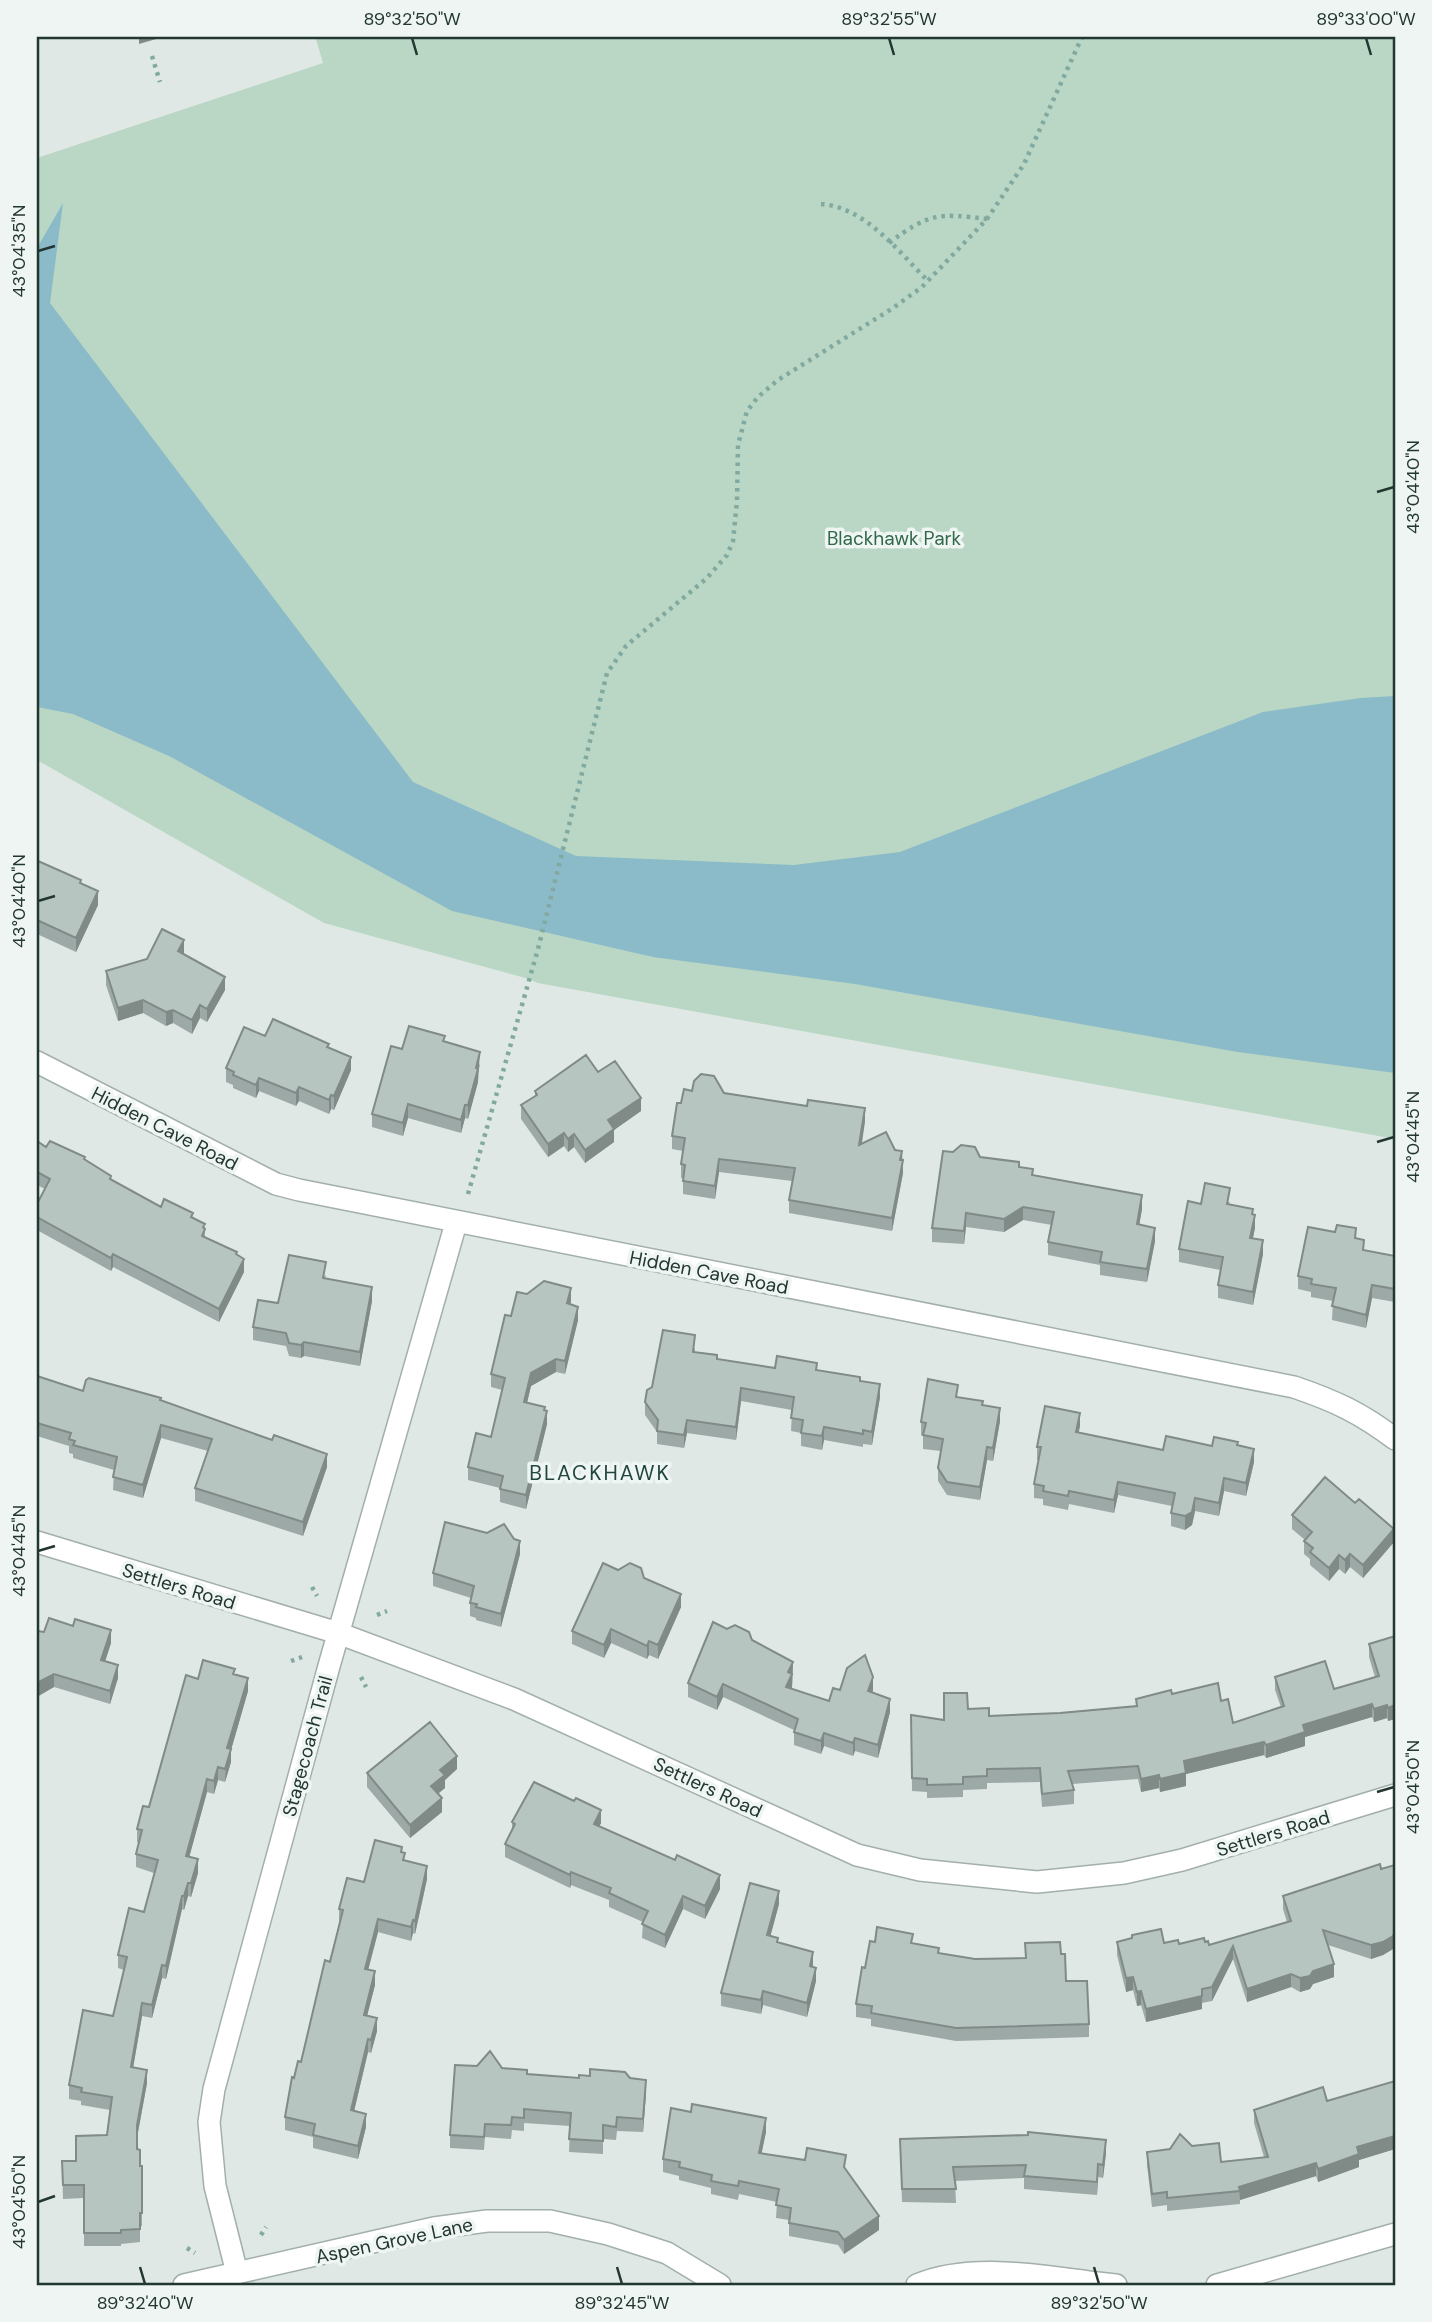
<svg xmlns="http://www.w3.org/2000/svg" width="1432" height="2322" viewBox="0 0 1432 2322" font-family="'DM Sans',sans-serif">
<rect width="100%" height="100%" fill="#dfe8e5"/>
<path fill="#b9d7c4" d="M323 37H1395V1139L538 983 529 979 324 923 37 760V158L323 63 316 39Z"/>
<path fill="#8bbac8" d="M63 203 50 303 413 782 576 856 794 865 900 852 1263 712 1361 698 1395 696V1073L1238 1052 855 984 653 957 452 911 169 756 73 714 37 707V248Z"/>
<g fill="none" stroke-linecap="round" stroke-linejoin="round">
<g stroke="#a3afac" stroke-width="24">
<path id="street" d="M37 1062 276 1184 299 1190 1294 1387C1335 1401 1361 1413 1395 1439
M37 1542 338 1633 514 1699 857 1855 920 1870 1037 1882 1124 1873 1182 1860 1395 1795
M237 2273 215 2186 209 2122 214 2089 329 1666 456 1223
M184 2285 434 2228 487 2221H550L608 2234 667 2253 720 2285
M917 2285C975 2260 1054 2279 1116 2285
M1217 2285 1395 2234"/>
</g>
<path stroke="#82a9a0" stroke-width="4.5" stroke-dasharray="3.5 5" stroke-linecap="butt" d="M152 56 160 82
M821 204C865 207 898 251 928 281
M889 243C929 213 938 213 987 219
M468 1194 538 949 607 673 626 646 707 578 727 555 733 541 737 501 738 445 747 411 758 397 778 380 893 308 922 287 987 219 1024 164 1082 37
M312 1587 317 1596
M377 1615 387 1611
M291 1661 302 1657
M361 1677 366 1687
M261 2235 266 2227
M187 2248 195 2253"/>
<use href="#street" stroke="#fff" stroke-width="21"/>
</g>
<path fill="#9da9a6" d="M37 864 81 884 98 905 76 952 37 934Z
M184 954 225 990 207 1022 200 1018 192 1034 173 1023 166 1026 143 1013 118 1021 106 985V971Z
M265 1036 329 1047 351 1070 334 1110 331 1109 329 1114 299 1101 296 1106 259 1091 256 1098 233 1088V1085L226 1082V1068Z
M445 1042 480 1065 478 1072V1082L468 1119 465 1118 461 1133 408 1118 403 1136 372 1127V1114L402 1049Z
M598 1072 641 1111 614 1130V1142L585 1163 574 1147 568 1152 564 1146 548 1157 521 1119V1105L535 1096V1091Z
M692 1091 724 1093 865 1121 862 1144 895 1150 902 1160 903 1173 892 1231 789 1213V1200L792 1181 719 1172 715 1199 683 1194V1178H681V1164L683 1151 672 1149V1136L681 1103Z
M37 1141 46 1147 85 1160 111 1179 161 1207 193 1218 205 1228V1237L237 1255 244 1272 219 1322 113 1267 111 1271 37 1230V1204L45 1189 37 1185Z
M980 1157 1019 1167 1033 1175 1142 1209 1139 1225 1155 1241 1147 1282 1100 1275V1265L1048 1255V1242L1052 1225 1023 1220 1004 1232 966 1227 964 1244 932 1242V1228Z
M1230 1202 1229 1204 1253 1214 1255 1228 1253 1238 1263 1254 1253 1305 1218 1298V1285L1220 1270 1179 1262V1249L1201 1204Z
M1356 1239 1364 1250 1395 1256V1302L1372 1298 1366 1328 1332 1320 1333 1301 1311 1297V1292L1298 1289V1276Z
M326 1275 325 1278 372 1301 360 1366 304 1356 301 1358 289 1356 286 1346 253 1340V1327L278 1303Z
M571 1301 570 1304 578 1320 565 1374 556 1372 531 1386 527 1403 545 1410 547 1424 526 1509 500 1502V1488L468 1480V1467L491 1437 502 1390 491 1387V1374L511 1316Z
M695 1348V1352L717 1359 775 1368 817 1370 860 1381 880 1397 872 1445 863 1444V1447L824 1440 822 1450 801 1446V1433L791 1431 792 1410 741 1401 736 1440 687 1433 684 1448 657 1444V1432L645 1415V1402L652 1387Z
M37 1376 83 1391 161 1401 327 1467 303 1536 195 1501V1488L208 1451 161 1438 143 1498 113 1490 114 1470 73 1458V1454L69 1453V1446L37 1436Z
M958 1397 983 1405 1000 1421 993 1461 987 1460 980 1500 947 1495 938 1481V1468L941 1451 923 1449V1436L921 1435V1422Z
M1080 1426 1078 1433 1163 1450 1238 1445 1254 1462 1246 1496 1224 1491 1219 1516 1195 1511 1192 1525 1185 1530 1171 1526V1513L1172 1506 1118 1495 1114 1513 1069 1504 1068 1510 1043 1505V1499L1034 1498V1484L1039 1460H1037V1447Z
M1292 1515 1394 1542 1363 1578 1350 1567 1345 1574 1339 1569 1329 1581 1310 1565V1559L1304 1554V1541L1305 1540 1292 1529Z
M520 1554 501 1627 476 1620V1618L470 1616V1603L471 1598 433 1586V1573Z
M618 1570 644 1578 681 1607 658 1659 649 1655 647 1659 611 1643 604 1658 572 1644V1631Z
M37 1631 111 1643 105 1661 118 1678 110 1704 54 1687 37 1696Z
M1395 1636V1719L1388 1721 1387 1718 1374 1722 1372 1717 1305 1737V1746L1266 1758 1264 1755 1186 1774V1786L1160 1792 1159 1788 1141 1792 1138 1779 1072 1784 1074 1790V1804L1042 1807 1040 1782 987 1783V1789L963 1790V1797L927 1798V1792L912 1791 911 1715 944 1720 968 1709 989 1716 1060 1713 1136 1706V1699L1172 1694 1221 1701 1233 1723 1281 1707 1275 1690V1677L1334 1689 1375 1677 1369 1657V1644Z
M752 1640 793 1662 792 1689 829 1701 840 1690H873L872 1693 890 1712 878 1758 855 1751 853 1756 824 1746 821 1754 794 1745V1730L723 1697 717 1710 688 1697V1683Z
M235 1674 248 1691 231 1750V1762L225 1782 218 1780 214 1794 207 1792 189 1857 198 1873 191 1897 188 1896 184 1910 182 1909 166 1979 162 1978 152 2018 142 2016 133 2067 147 2083 137 2137 140 2166H142V2226H140V2242L121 2244V2246H84V2198L63 2199 62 2161H76L107 2135 110 2110 81 2105V2101L69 2099V2085L113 2016 124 1970 118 1968V1955L144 1912 154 1873 136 1867V1854L139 1843 137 1842V1829L149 1807 198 1679Z
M457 1769 445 1780V1788L438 1794 442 1812 410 1838 367 1787V1773Z
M512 1822 601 1823 599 1826 720 1889 705 1919 683 1909 665 1948 642 1938 643 1922 609 1907V1900L571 1885 570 1888 505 1857V1844L512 1829Z
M402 1852 405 1860 427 1879 415 1934 413 1933 411 1941 378 1932 368 1970 375 1985 367 2015 377 2031 371 2053 368 2052 354 2111 366 2127 358 2159 313 2148V2137L285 2130V2117L294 2078 301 2062 340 1922H339V1909L364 1882Z
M1395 1865V1945L1393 1949 1383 1955 1371 1959 1328 1945 1334 1977 1313 1984 1310 1989 1300 1992 1291 1987 1247 2002 1233 1959 1212 2001 1202 2003V2009L1146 2022 1141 2005 1137 2006 1133 1990 1126 1992 1117 1955V1942L1179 1944 1205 1942 1209 1945 1287 1922 1283 1909V1896Z
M779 1904 770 1936 813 1965V1967L816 1981 807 2017 763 2005 761 2014 721 2006V1993Z
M913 1943 939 1953 975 1959 1025 1958 1061 1954 1066 1981 1089 2024V2037L956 2041 871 2026V2019L856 2017V2004L865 1968Z
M502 2068 527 2074 579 2078H630L646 2093 643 2132 617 2131 616 2140 603 2139V2154L569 2152 570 2126 524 2123V2131L512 2130 511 2139 485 2137 484 2150 450 2148V2135Z
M1395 2081V2149L1359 2160V2167L1318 2182 1316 2176 1240 2200V2204L1167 2211V2205L1152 2207 1147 2165V2152L1192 2146 1221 2162 1264 2157 1254 2123V2110L1327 2101Z
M766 2132 761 2153 846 2170 879 2230 844 2254 838 2245 789 2236V2220L776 2218 777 2202 739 2194 738 2200 711 2194V2188L679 2180V2176L663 2172V2159Z
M900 2139 1106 2153 1103 2178 1098 2177 1097 2195 1024 2189V2178L955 2181 956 2203 902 2202Z"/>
<path fill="#808a87" d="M139 37H163L139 44Z
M98 891V905L76 952V938Z
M184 940V953L178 964V951Z
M225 977V990L207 1022V1009Z
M143 1000V1013L118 1021V1008Z
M200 1005V1018L192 1034V1020Z
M173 1010V1023L166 1026V1012Z
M480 1052 478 1082 468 1119V1105Z
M351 1057V1070L334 1110V1096Z
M259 1078V1091L256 1098V1085Z
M299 1087V1101L296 1106V1093Z
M331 1095V1109L329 1114V1100Z
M641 1098V1111L614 1130V1142L585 1163V1150L608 1120Z
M408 1104V1118L403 1136V1123Z
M465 1105V1118L461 1133V1120Z
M865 1108V1121L859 1159V1145Z
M564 1133V1146L548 1157V1144Z
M574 1134V1147L568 1152V1139Z
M902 1151 903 1173 892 1231V1218Z
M719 1159V1172L715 1199V1186Z
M1142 1195V1209L1137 1238V1224Z
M1023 1207V1220L1004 1232V1219Z
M966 1213V1227L964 1244V1231Z
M1255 1215V1228L1250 1251V1238Z
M1155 1228V1241L1147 1282V1269Z
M1263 1240V1254L1253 1305V1292Z
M113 1254V1267L111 1271V1258Z
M244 1259V1272L219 1322V1309Z
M1372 1285V1298L1366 1328V1315Z
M372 1287V1301L360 1366V1352Z
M571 1288V1301L567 1317V1303Z
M578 1307V1320L565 1374V1361Z
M304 1342V1356L301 1358V1345Z
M556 1359V1372L531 1386 524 1415V1402L531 1373Z
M880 1384V1397L872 1445V1432Z
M741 1388V1401L736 1440V1427Z
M545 1407V1418L547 1411V1424L526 1509V1495Z
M1000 1408V1421L993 1461V1448Z
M1080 1413V1426L1076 1445V1432Z
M687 1420V1433L684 1448V1435Z
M161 1425V1438L143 1498V1485Z
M824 1427V1440L822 1450V1436Z
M987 1447V1460L980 1500V1487Z
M1254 1449V1462L1246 1496V1483Z
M327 1454V1467L303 1536V1522Z
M1224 1478V1491L1219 1516V1503Z
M1118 1482V1495L1114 1513V1500Z
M1195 1498V1511L1192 1525 1185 1530V1516Z
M1394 1529V1542L1363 1578V1565Z
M520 1541V1554L501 1627V1614Z
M1350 1554V1567L1345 1574V1560Z
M1339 1555V1569L1329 1581V1568Z
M681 1594V1607L658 1659V1645Z
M611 1629V1643L604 1658V1645Z
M111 1630V1643L101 1674V1660Z
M649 1641V1655L647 1659V1646Z
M793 1662 792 1688 786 1701 788 1672Z
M118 1665V1678L110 1704V1691Z
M54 1674V1687L37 1697V1683Z
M873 1677V1690L868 1705V1691Z
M248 1678V1691L231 1750V1762L225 1782 227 1748Z
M723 1684V1697L717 1710V1697Z
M890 1699V1712L878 1758V1745Z
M1372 1704V1717L1305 1737V1746L1266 1758V1745L1303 1725Z
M1387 1705V1718L1374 1722V1709Z
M1395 1705V1719L1388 1721V1708Z
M824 1733V1746L821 1754V1741Z
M855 1738V1751L853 1756V1743Z
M1264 1742V1755L1186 1774V1786L1160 1792V1779L1184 1761Z
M457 1756V1769L445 1780V1788L431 1799V1786L440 1770Z
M218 1767V1780L214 1794V1781Z
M1159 1775V1788L1141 1792V1779Z
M207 1779V1792L186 1869V1856Z
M442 1798V1812L410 1838V1825Z
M601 1810V1823L594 1837V1824Z
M198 1859V1873L191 1897V1883Z
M427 1866V1879L415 1934V1921Z
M571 1872V1885L570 1888V1875Z
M720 1875V1889L705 1919V1906Z
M188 1883V1896L184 1910V1896Z
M779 1891V1904L767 1949V1935Z
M182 1896V1909L166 1979V1966Z
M683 1896V1909L665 1948V1935Z
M378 1919V1932L365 1982V1969Z
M413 1920V1933L411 1941V1927Z
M1395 1931V1945L1393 1949 1383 1955 1371 1959V1945Z
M1233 1946V1959L1212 2001V1987Z
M813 1952V1965L810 1980V1966Z
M1334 1964V1977L1313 1984 1310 1989 1300 1992V1978L1313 1971Z
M162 1965V1978L152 2018V2005Z
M816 1968V1981L807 2017V2003Z
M375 1971V1985L364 2028V2015Z
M1291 1974V1987L1247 2002V1989Z
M1133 1977V1990L1126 1992V1978Z
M763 1991V2005L761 2014V2000Z
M1141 1991V2005L1137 2006V1992Z
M1202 1996V2009L1146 2022V2009Z
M142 2003V2016L131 2080V2067Z
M377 2018V2031L371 2053V2040Z
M368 2039V2052L351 2124V2110Z
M147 2070V2083L137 2138V2125Z
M646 2080V2093L643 2132V2119Z
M366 2114V2127L358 2159V2146Z
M766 2118V2132L759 2166V2153Z
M1395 2136V2149L1359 2160V2167L1318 2182V2169L1357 2147Z
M1106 2140V2153L1103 2178V2165Z
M1316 2163V2176L1240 2200 1239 2187Z
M1098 2164V2177L1097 2195V2182Z
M879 2216V2230L844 2254V2240Z"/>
<path fill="#b7c5c1" stroke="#808a87" stroke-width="2" d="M38 861 81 880 80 883 98 891 76 938 37 920V864Z
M162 929 184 940 178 951 225 977 207 1009 200 1005 192 1020 173 1010 166 1012 143 1000 118 1008 106 971 147 959Z
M273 1019 329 1044 327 1047 351 1057 334 1096 331 1095 329 1100 299 1087 296 1093 259 1078 256 1085 233 1075 234 1072 226 1068 244 1027 265 1036Z
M409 1026 445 1036 443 1041 480 1052 476 1068 478 1069 468 1105H465L461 1120 408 1104 403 1123 372 1114 391 1046 402 1049Z
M586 1055 598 1072 615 1061 641 1098 608 1120 614 1129 585 1150 574 1134 568 1139 564 1133 548 1144 521 1105 537 1095 535 1091Z
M701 1074 714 1076 724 1093 807 1106 808 1100 865 1108 859 1145 886 1132 895 1150 902 1151 900 1160H903L892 1218 789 1200 795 1168 719 1159 715 1186 683 1181 685 1165 681 1164 685 1138 672 1136 677 1103H681L684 1089 692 1091 694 1081Z
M37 1141 46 1147 50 1141 85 1157 84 1159 111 1176 110 1179 161 1207 164 1199 193 1213 191 1217 205 1224 203 1227 205 1229 202 1236 237 1252 236 1254 244 1259 219 1309 113 1254 111 1258 37 1217V1204L50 1179 37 1172Z
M961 1145 975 1147 980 1157 1019 1162V1167L1033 1169 1032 1175 1142 1195 1137 1224 1155 1228 1147 1269 1100 1262 1102 1252 1048 1242 1054 1212 1023 1207 1004 1219 966 1213 964 1231 932 1228 943 1151 953 1152Z
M1205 1183 1230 1188 1227 1204 1253 1209 1252 1214 1255 1215 1250 1238 1263 1240 1253 1292 1218 1285 1223 1257 1179 1249 1188 1201 1201 1204Z
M1337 1225 1356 1228 1355 1238 1364 1240 1363 1250 1395 1256V1289L1372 1285 1366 1315 1332 1306 1336 1288 1311 1284 1312 1279 1298 1276 1308 1227 1335 1232Z
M289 1255 326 1262 323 1278 372 1287 360 1352 304 1342 301 1345 289 1343 286 1333 253 1327 258 1300 278 1303Z
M544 1281 571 1288 567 1303 578 1307 565 1361 556 1359 531 1373 524 1402 545 1407 544 1410 547 1411 526 1495 500 1489 503 1476 468 1467 476 1433 491 1437 505 1378 491 1374 505 1315 511 1316 517 1292 527 1294Z
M663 1330 695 1335 693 1352 717 1355V1359L775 1368 777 1356 817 1363 816 1370 860 1377V1381L880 1384 872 1432 863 1430V1434L824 1427 822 1436 801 1433 803 1420 791 1418 794 1397 741 1388 736 1427 687 1420 684 1435 657 1431 658 1420 645 1402 647 1390 652 1387Z
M37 1376 83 1391 86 1380 89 1378 161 1398 160 1400 272 1440 274 1435 327 1454 303 1522 195 1488 212 1439 161 1425 143 1485 113 1477 117 1457 73 1445 75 1441 69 1439 71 1433 37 1423Z
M928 1379 958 1385 956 1397 983 1401 982 1405 1000 1408 993 1448 987 1447 980 1487 947 1482 938 1468 943 1439 923 1435 926 1423 921 1422Z
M1045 1406 1080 1413 1076 1432 1163 1450 1166 1436 1212 1446 1214 1437 1238 1442 1237 1445 1254 1449 1246 1483 1224 1478 1219 1503 1195 1498 1192 1512 1185 1516 1171 1513 1175 1493 1118 1482 1114 1500 1069 1491 1068 1496 1043 1491 1044 1486 1034 1484 1041 1447H1037Z
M1325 1477 1355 1503 1359 1499 1394 1529 1363 1565 1350 1554 1345 1560 1339 1555 1329 1568 1310 1552 1313 1548 1304 1541 1312 1532 1292 1515Z
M445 1522 487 1533 504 1524 514 1539 520 1541 501 1614 476 1607 477 1604 470 1603 474 1586 433 1573Z
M603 1563 618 1570 630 1563 641 1568 644 1578 681 1594 658 1645 649 1641 647 1646 611 1629 604 1645 572 1631Z
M49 1618 73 1626 75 1619 111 1630 101 1660 118 1665 110 1691 54 1674 37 1683V1631L44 1632Z
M713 1622 727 1629 735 1625 749 1632 752 1640 793 1662 788 1672 792 1674 786 1687 829 1701 833 1688 840 1690 847 1668 865 1655 873 1677 868 1691 890 1699 878 1745 855 1738 853 1743 824 1733 821 1741 794 1732 798 1719 723 1684 717 1697 688 1683Z
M1395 1636V1705L1388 1708 1387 1705 1374 1709 1372 1704 1303 1725 1305 1732 1266 1745 1264 1742 1184 1761 1186 1773 1160 1779 1159 1775 1141 1779 1138 1766 1068 1771 1074 1790 1042 1794 1040 1768 987 1769V1776L963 1777V1784L927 1785V1779L912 1778 911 1715 944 1720V1693H967L968 1709 989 1708V1716L1060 1713 1137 1706 1136 1699 1171 1690 1172 1694 1218 1683 1221 1701 1228 1699 1233 1723 1284 1706 1275 1677 1325 1661 1334 1689 1379 1676 1369 1644Z
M203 1660 235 1669 233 1674 248 1678 227 1748 231 1749 225 1769 218 1767 214 1781 207 1779 186 1856 198 1859 191 1883H188L184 1896H182L166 1966 162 1965 152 2005 142 2003 131 2067 147 2070 137 2125V2149L140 2150V2166H142V2213H140V2229L121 2230V2233H84V2185H63L62 2161H76V2136L107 2135 112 2097 81 2092 82 2088 69 2085 83 2010 113 2016 127 1957 118 1955 129 1908 144 1912 158 1860 136 1854 142 1830 137 1829 143 1806 149 1807 186 1675 198 1679Z
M430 1722 457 1756 440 1770 445 1775 431 1786 442 1798 410 1825 367 1773Z
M534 1782 574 1801 576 1798 601 1810 594 1824 675 1860 677 1855 720 1875 705 1906 683 1896 665 1935 642 1924 648 1911 609 1893 611 1888 571 1872 570 1875 505 1844 515 1824 512 1822Z
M375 1840 402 1847 401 1852 405 1853 403 1860 427 1866 415 1921 413 1920 411 1927 378 1919 365 1969 375 1971 364 2015 377 2018 371 2040 368 2039 351 2110 366 2114 358 2146 313 2135 315 2124 285 2117 292 2077 294 2078 298 2061 301 2062 325 1960 330 1962 343 1910 339 1909 347 1878 364 1882Z
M1380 1864 1381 1869 1395 1865V1931L1393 1936 1383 1942 1371 1945 1323 1930 1334 1964 1313 1971 1310 1976 1300 1978 1291 1974 1247 1989 1233 1946 1212 1987 1202 1989V1996L1146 2009 1141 1991 1137 1992 1133 1977 1126 1978 1117 1942 1132 1938V1935L1161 1929 1164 1943 1178 1940 1179 1944 1204 1938 1205 1942 1208 1941 1209 1945 1291 1921 1283 1896Z
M750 1883 779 1891 767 1935 778 1938 777 1942 813 1952 810 1966 816 1968 807 2003 763 1991 761 2000 721 1993Z
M877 1927 913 1934 911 1943 939 1948 938 1953 975 1959 1026 1958 1025 1943 1060 1942 1061 1954H1065L1066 1981H1087L1089 2024 956 2028 871 2013 872 2006 856 2004 862 1967 865 1968 870 1941 875 1942Z
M490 2051 502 2068 527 2070V2074L579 2078V2075L590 2076V2069L625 2072 630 2078 646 2080 643 2119 617 2117 616 2127 603 2125V2141L569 2139 571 2113 524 2109V2118L512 2117 511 2125 485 2124 484 2137 450 2135 455 2065 477 2066Z
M1395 2081V2136L1357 2147 1359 2154 1318 2169 1316 2163 1239 2187 1240 2191 1167 2198V2192L1152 2194 1147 2152 1170 2149 1180 2134 1192 2146 1219 2143 1221 2162 1268 2157 1254 2110 1323 2087 1327 2101Z
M692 2104 766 2118 759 2153 805 2160 807 2148 846 2155 844 2167 879 2216 844 2240 838 2232 789 2223 791 2208 776 2205 779 2189 739 2181 738 2186 711 2181 712 2175 679 2167 680 2162 663 2159 671 2108 691 2112Z
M1028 2132 1106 2140 1103 2165 1098 2164 1097 2182 1024 2176 1026 2165 953 2167 956 2189H902L900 2139 1028 2135Z"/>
<path fill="none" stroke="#223632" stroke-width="2.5" d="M412 38 417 55M889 38 894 55M1366 38 1371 55M38 251 55 246M1377 492 1394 487M38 901 55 896M1377 1142 1394 1137M38 1551 55 1546M1377 1792 1394 1787M38 2202 55 2196M140 2267 145 2284M617 2267 622 2284M1094 2267 1099 2284"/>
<g text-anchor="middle" stroke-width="7" stroke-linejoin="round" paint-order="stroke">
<g font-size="19" fill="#30684a" stroke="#eef5f2">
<text x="894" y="545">Blackhawk Park</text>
</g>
<g font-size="19" fill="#223632" stroke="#eef5f2">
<text transform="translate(165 1128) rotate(27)" y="7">Hidden Cave Road</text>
<text transform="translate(709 1272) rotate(11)" y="7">Hidden Cave Road</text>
<text transform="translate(179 1586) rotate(17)" y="7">Settlers Road</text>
<text transform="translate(307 1746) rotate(-75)" y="7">Stagecoach Trail</text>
<text transform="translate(708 1787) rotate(25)" y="7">Settlers Road</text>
<text transform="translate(1273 1833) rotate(-17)" y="7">Settlers Road</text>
<text transform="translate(394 2240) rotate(-12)" y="7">Aspen Grove Lane</text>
</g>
<g font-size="21" letter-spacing="2" fill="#20463f" stroke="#eef5f2">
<text x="600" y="1480">BLACKHAWK</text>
</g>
</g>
<rect width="1432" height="2322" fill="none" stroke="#eef5f2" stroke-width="77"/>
<rect x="38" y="38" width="1356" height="2246" fill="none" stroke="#223632" stroke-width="2.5"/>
<g font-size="18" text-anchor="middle" fill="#223632">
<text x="412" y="25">89°32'50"W</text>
<text x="889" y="25">89°32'55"W</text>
<text x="1366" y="25">89°33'00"W</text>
<text transform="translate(19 251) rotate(-90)" y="6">43°04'35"N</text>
<text transform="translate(1413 487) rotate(-90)" y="6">43°04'40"N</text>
<text transform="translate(19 901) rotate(-90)" y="6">43°04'40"N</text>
<text transform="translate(1413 1137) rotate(-90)" y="6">43°04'45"N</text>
<text transform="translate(19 1551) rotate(-90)" y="6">43°04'45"N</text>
<text transform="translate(1413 1787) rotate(-90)" y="6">43°04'50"N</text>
<text transform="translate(19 2202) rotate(-90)" y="6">43°04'50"N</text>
<text x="145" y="2309">89°32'40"W</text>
<text x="622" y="2309">89°32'45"W</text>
<text x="1099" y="2309">89°32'50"W</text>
</g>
</svg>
